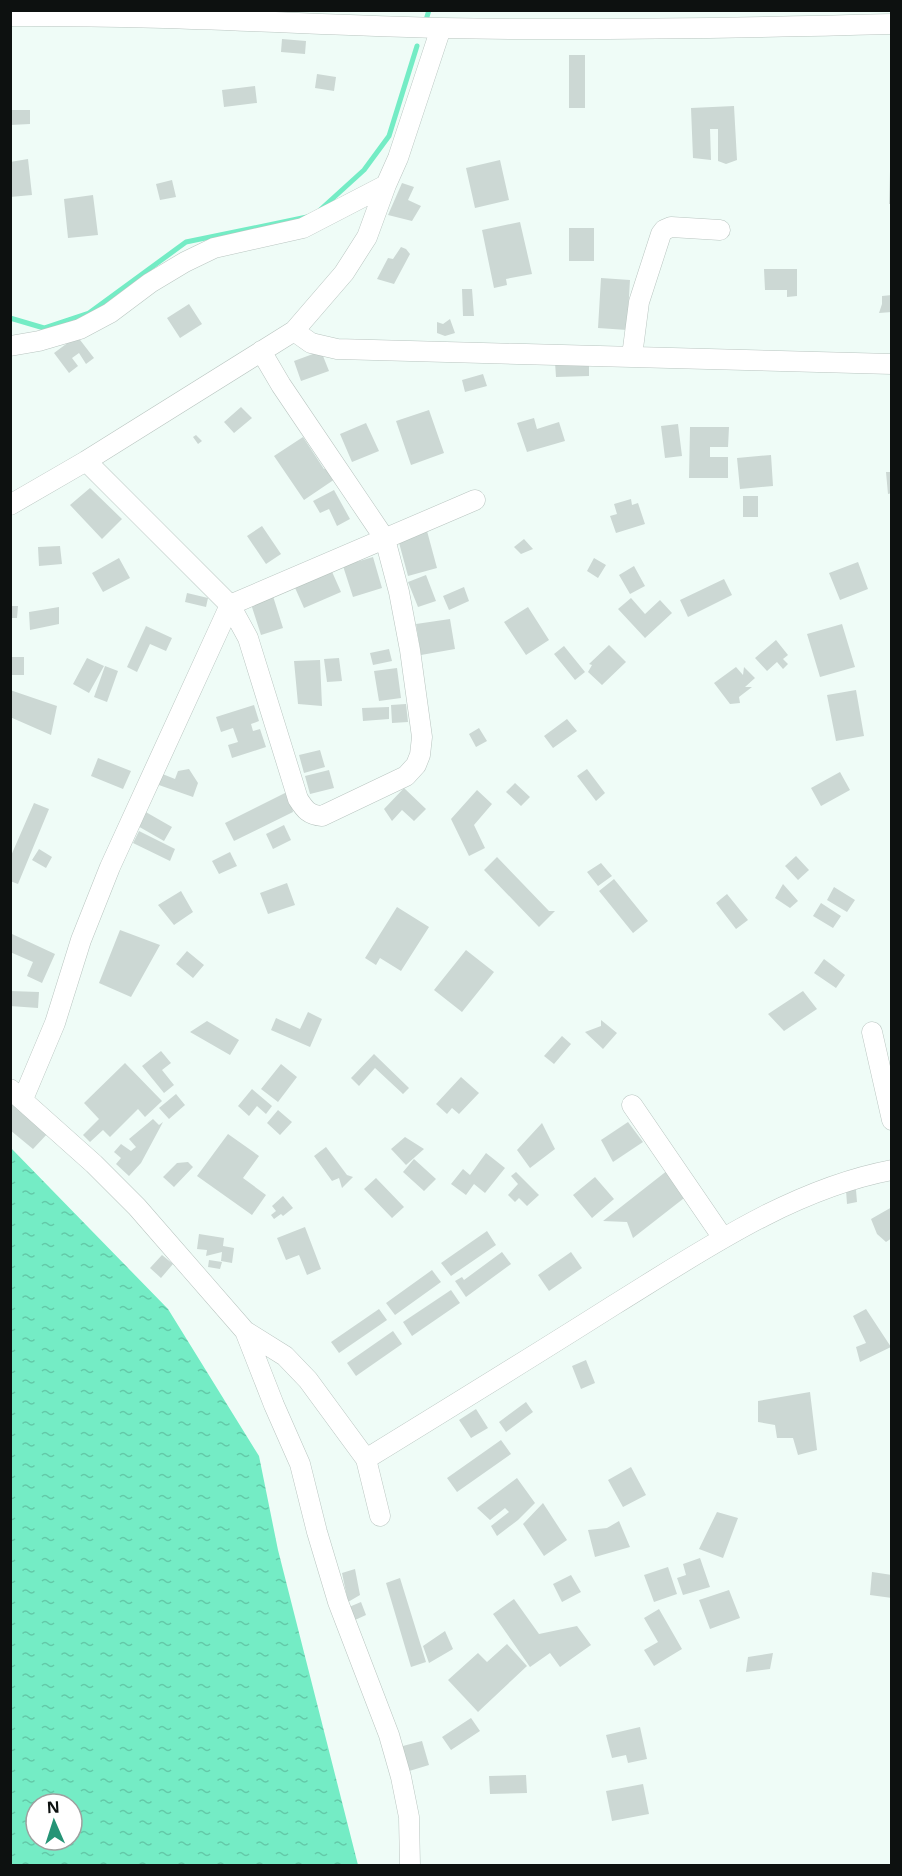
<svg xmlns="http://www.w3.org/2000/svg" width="902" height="1876" viewBox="0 0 902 1876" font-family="'Noto Sans',sans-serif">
<defs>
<pattern id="water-ripples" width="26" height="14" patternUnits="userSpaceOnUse" patternTransform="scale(1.5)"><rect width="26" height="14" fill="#74ecc5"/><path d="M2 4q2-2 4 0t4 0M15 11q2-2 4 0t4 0" fill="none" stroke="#63c9a8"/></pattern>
</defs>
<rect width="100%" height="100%" fill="#effcf7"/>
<path fill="url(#water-ripples)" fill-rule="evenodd" d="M10 1147 168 1309 259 1456 278 1550 358 1865H11ZM36 1804H72V1840H36Z"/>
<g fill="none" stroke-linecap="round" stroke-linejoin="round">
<path stroke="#74ecc5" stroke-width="5" d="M426 20 429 10
M320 210 364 170 389 136 417 46
M10 318 44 328 89 313 186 242 307 217"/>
</g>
<path fill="#ccd8d4" d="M282 39 306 41 305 54 281 52Z
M569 55H585V108H569Z
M317 74 336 77 334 91 315 88Z
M255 86 257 103 224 107 222 90Z
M734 106 737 160 726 164 718 161V129H710L711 160 693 158 691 108Z
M10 110H30V124L10 125Z
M28 159 32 195 10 197V162Z
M500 160 509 200 475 208 466 168Z
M890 171H892V204H889Z
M172 180 176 197 160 200 156 184Z
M402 183 414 187 408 200 421 206 412 221 388 215Z
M93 195 98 235 68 238 64 199Z
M520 222 532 274 506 279 507 285 494 288 482 230Z
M569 228H594V261H569Z
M401 247 406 249 410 254 394 284 377 279 388 258 393 259Z
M764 269H797V296L787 297V290H765Z
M601 278 630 280 627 330 598 328Z
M462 289H472L474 316H463Z
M892 295V312L879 313 882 304V296Z
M189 304 202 324 180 338 167 318Z
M450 319 455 333 445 336 437 333V322L443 324Z
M77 336 94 358 86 364 79 353 72 358 78 366 69 373 54 353Z
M321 351 329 371 301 381 294 361Z
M589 361V376L556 377 555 362Z
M483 374 487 386 465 392 462 380Z
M241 407 252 418 234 433 224 422Z
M429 410 444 453 411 465 396 421Z
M534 418 537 429 559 422 565 441 527 452 517 423Z
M366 423 379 451 352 462 340 434Z
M678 424 682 456 665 458 661 426Z
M690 427H729L728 447H710V457H728V478H689Z
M196 435 202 441 198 444 193 437Z
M303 437 324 469 327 467 335 479 304 500 274 456Z
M771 455 773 486 740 489 737 458Z
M886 472H892V493L888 494Z
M90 488 122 519 102 539 70 505Z
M334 490 350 519 337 526 329 509 320 513 313 501Z
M743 496H758V517H743Z
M631 499 632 505 638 503 645 524 616 533 610 516 617 514 614 504Z
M262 526 281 554 266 564 247 536Z
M427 531 437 568 408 576 398 539Z
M524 539 533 549 521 554 514 547Z
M60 546 62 564 39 566 38 547Z
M373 557 382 588 353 597 343 566Z
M119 558 130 578 103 592 92 573Z
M594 558 606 565 598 578 587 571Z
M858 562 868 589 840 600 829 573Z
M329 565 341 592 304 608 292 581Z
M634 566 645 586 630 594 619 575Z
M426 575 436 601 418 607 408 582Z
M724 579 732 595 688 617 680 600Z
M464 587 469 601 449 610 443 596Z
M187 593 208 598 206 607 185 602Z
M272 593 283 628 261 635 250 601Z
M631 598 645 614 660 600 672 613 645 638 618 609Z
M10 606H18L17 618H10Z
M59 607V624L30 630 29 612Z
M528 607 549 640 526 655 504 622Z
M450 619 455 649 421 655 416 624Z
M842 624 855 667 820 677 807 634Z
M146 626 172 638 166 651 150 644 137 672 127 667Z
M776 640 788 655 783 659 788 664 783 669 777 662 767 671 755 658Z
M609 645 626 662 602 685 588 672 592 665 589 664Z
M564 646 585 672 575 680 554 654Z
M389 649 392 661 373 665 370 653Z
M10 657H24V675H10Z
M87 658 104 666 89 693 73 684Z
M339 658 342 681 327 682 324 659Z
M320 660 322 706 298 704 294 661Z
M105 666 118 671 107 702 94 697Z
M736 667 743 675 744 667 755 678 745 687H752L739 697 740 703 730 704 714 683Z
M397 668 401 698 379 701 374 671Z
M10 690 57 706 51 735 10 717Z
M856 690 864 736 836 741 827 695Z
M406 704 408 722 392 723 391 705Z
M254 705 259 721 251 724 253 731 260 729 266 747 232 758 228 745 238 742 233 728 221 732 216 717Z
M389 707V719L363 721 362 708Z
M567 719 577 731 553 748 544 736Z
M479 728 487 741 476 747 469 734Z
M320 750 325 767 304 773 299 755Z
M98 758 131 771 123 789 91 776Z
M189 769 198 783 193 797 156 784 160 773 175 779 178 771Z
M587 769 605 793 596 801 577 776Z
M329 770 334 788 310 794 305 776Z
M840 772 850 790 821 806 811 788Z
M515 783 530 797 521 806 506 792Z
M404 788 426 809 414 821 402 810 392 821 384 809Z
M477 790 492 804 474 825 485 848 469 856 451 819Z
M289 791 293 812 234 841 225 823Z
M34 803 49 809 18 884 10 881V858Z
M144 811 172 827 164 841 136 825Z
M284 825 291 840 273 849 266 834Z
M139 831 175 849 170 861 133 843Z
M39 849 52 857 46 868 32 860Z
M230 852 237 866 219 874 212 861Z
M796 856 809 870 798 880 785 866Z
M497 857 549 911H555L539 927 484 870Z
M601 863 612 876 598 886 587 872Z
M614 879 648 921 633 933 599 891Z
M287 883 295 905 268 914 260 893Z
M783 884 798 901 790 908 775 898Z
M834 887 855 900 847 912 827 900Z
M181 891 193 912 174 925 158 905Z
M727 894 748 920 736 929 716 903Z
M821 903 841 916 833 928 813 916Z
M397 907 429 927 401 971 380 958 376 965 365 958Z
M120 930 160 945 131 997 99 983Z
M12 934 55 954 42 983 27 976 33 962 10 952Z
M466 950 494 972 462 1012 434 990Z
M187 951 204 965 193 978 176 964Z
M824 959 845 975 836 988 814 973Z
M10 991 39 992 38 1008 10 1006Z
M803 991 817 1009 784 1031 768 1014Z
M308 1012 322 1019 310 1047 271 1030 276 1018 300 1029Z
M601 1020 617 1033 603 1049 585 1032 601 1026Z
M207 1021 239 1040 230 1055 190 1032Z
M562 1036 571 1044 554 1064 544 1056Z
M161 1051 171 1063 162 1070 174 1085 164 1093 142 1066Z
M374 1054 409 1088 403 1094 375 1068 359 1086 351 1078Z
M125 1063 162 1101 145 1117 138 1109 110 1137 103 1130 90 1142 83 1135 99 1119 84 1103Z
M281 1064 297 1077 278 1102 261 1089Z
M461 1077 479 1093 459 1114 452 1108 447 1114 436 1104Z
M252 1089 272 1106 266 1114 257 1106 249 1116 238 1106Z
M176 1094 185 1105 169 1119 159 1108Z
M10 1097 49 1132 33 1149 10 1130Z
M278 1110 292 1122 280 1135 267 1123Z
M153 1119 159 1125 163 1122 141 1163 129 1176 116 1164 121 1158 114 1152 121 1144 131 1151 136 1147 129 1139Z
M628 1122 643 1142 613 1162 601 1140Z
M542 1123 555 1149 530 1168 517 1150Z
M228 1134 259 1156 243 1178 266 1195 252 1215 197 1176Z
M405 1137 424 1149 406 1165 391 1149Z
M326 1147 347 1175 353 1177 342 1188 339 1178 332 1181 314 1156Z
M486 1153 505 1168 485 1193 474 1184 466 1195 451 1184 463 1169 470 1175Z
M414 1159 436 1179 424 1191 403 1172Z
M188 1162 193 1167 174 1187 163 1177 177 1163Z
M668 1170 688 1195 633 1238 627 1222 603 1221Z
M516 1172 539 1195 527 1206 519 1198 515 1202 508 1195 518 1184 511 1176Z
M595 1177 614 1199 592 1218 573 1195Z
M376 1178 404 1207 392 1218 364 1189Z
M846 1190H856L857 1202 847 1204Z
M283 1196 293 1208 283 1216 281 1214 274 1219 271 1215 276 1211 272 1206Z
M892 1207V1238L886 1242 877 1234 871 1219Z
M305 1227 321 1269 307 1275 299 1255 286 1260 277 1238Z
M487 1231 496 1245 451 1276 441 1263Z
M199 1234 224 1238 223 1246 234 1248 232 1263 221 1261 222 1252 206 1256 207 1250 197 1249Z
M502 1252 511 1264 466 1297 455 1281 462 1277 464 1280Z
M571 1252 582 1268 549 1291 538 1275Z
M162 1255 173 1264 161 1278 150 1268Z
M209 1260 222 1262 220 1269 208 1267Z
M432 1270 441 1282 395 1315 386 1303Z
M451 1290 460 1303 412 1336 403 1322Z
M379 1309 387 1320 339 1353 331 1342Z
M866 1309 891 1347 860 1362 856 1347 866 1343 853 1316Z
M393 1331 402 1344 356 1376 347 1363Z
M586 1360 595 1383 581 1389 572 1366Z
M810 1392 817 1450 798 1455 793 1438H777L775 1425 758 1422V1401Z
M526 1402 533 1412 506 1432 499 1422Z
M476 1409 488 1428 471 1438 459 1420Z
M501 1440 511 1454 457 1492 447 1478Z
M631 1467 646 1495 623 1507 608 1480Z
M517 1478 535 1503 518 1520 497 1536 491 1526 509 1512 505 1508 490 1520 477 1508Z
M543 1503 567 1540 544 1556 523 1524Z
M717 1512 738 1518 723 1558 699 1549Z
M619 1521 630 1547 595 1557 588 1530 607 1528Z
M700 1558 710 1587 683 1595 677 1578 686 1575 683 1564Z
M668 1567 677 1594 654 1602 644 1575Z
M355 1569 360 1595 348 1602 342 1573Z
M872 1572 892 1575V1598L870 1595Z
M571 1575 581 1592 562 1602 553 1584Z
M400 1578 426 1662 411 1667 386 1583Z
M729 1590 740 1618 710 1629 699 1600Z
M514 1599 539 1634 577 1626 591 1645 560 1667 550 1653 530 1667 493 1614Z
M361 1602 366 1615 355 1620 349 1607Z
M659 1609 682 1649 654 1666 644 1650 658 1642 644 1618Z
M445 1631 453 1649 429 1663 423 1646Z
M507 1644 527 1666 478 1712 448 1680 478 1653 487 1662Z
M773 1653 770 1669 746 1672 748 1657Z
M471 1718 480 1731 451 1750 442 1737Z
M640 1727 647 1759 628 1763 626 1755 612 1758 606 1735Z
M422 1741 429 1765 406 1772 399 1747Z
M526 1775 527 1793 490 1794 489 1776Z
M643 1784 649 1814 612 1821 606 1791Z"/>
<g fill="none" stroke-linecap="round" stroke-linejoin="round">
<g stroke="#b9c5c0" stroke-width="21">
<path id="minor" d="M10 16C154 15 298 24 442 28 592 31 742 28 892 24
M294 331 311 343 337 349 892 364
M10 346 39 341 80 329 110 313 150 283 185 262 214 248 303 228 386 185
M632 356 639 302 661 234 664 230 671 227 720 230
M86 461 230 605 248 638 298 799C305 810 309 815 322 816L406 776 416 765 420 755 422 737 410 650 399 592 385 539 281 385 261 351
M10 505 86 461 294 331 344 273 367 237 386 185 398 158 441 28
M872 1032 892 1120
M10 1089 94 1164 137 1207 245 1331 285 1356 308 1380 366 1459 380 1516
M23 1099 55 1023 81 940 110 867 230 605 475 500
M632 1105 723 1238
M245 1331 274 1405 300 1464 317 1532 338 1602 389 1735 401 1777 409 1817 410 1866
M366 1459C449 1408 532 1357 614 1305 700 1252 791 1189 892 1170"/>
</g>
<use href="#minor" stroke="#fff" stroke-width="20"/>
</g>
<rect width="902" height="1876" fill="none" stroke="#0d1110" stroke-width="24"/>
<g transform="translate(54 1822) rotate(357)"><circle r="28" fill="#ffffff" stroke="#9ea09f" stroke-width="1.5"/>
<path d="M0-4.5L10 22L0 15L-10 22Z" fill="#259476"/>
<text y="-9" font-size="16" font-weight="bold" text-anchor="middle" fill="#0d1110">N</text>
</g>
</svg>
